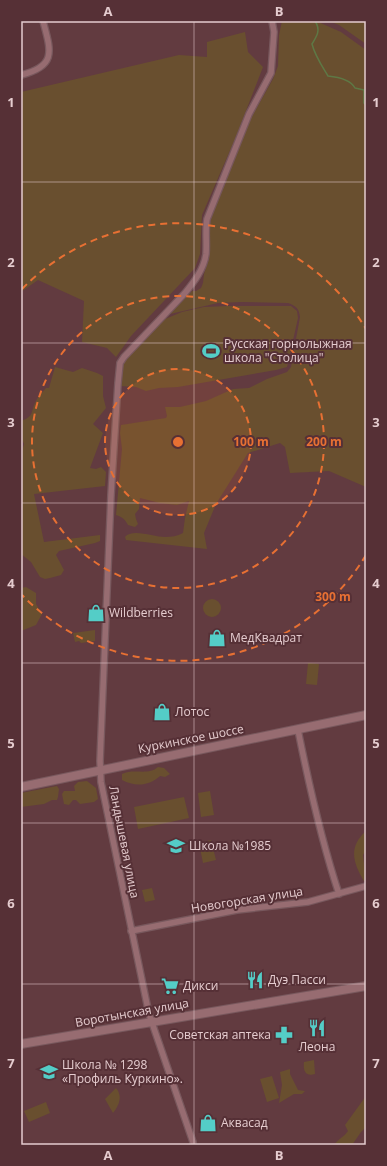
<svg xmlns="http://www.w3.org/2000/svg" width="387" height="1166" viewBox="0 0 387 1166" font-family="'Open Sans',sans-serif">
<rect width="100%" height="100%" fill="#623b40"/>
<path fill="#694f2f" d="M282 21H316L341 32 366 50V127L365 128 366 132V487L329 471 290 473 285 447 280 443 248 453 216 504 204 533 207 549 126 540 125 537C132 528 154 537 165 537 172 537 177 536 183 533L185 518 189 501 177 505 160 503 140 498 139 509 135 514 136 519 138 524 135 527 128 525C125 519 122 517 116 515L122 449 120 433 121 425 166 418 167 416 165 407H180L206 401 233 389 249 388 267 379 287 372 291 367 300 317C299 308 296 306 288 303L241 302 218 303 170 314 192 291H196L201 288 203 283 204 274 209 259V227L213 212 250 120 273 79 278 66 279 35Z
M329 21H366V44L339 25Z
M245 32 248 52 263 67 235 139 202 215 200 254 195 268 131 336 116 357 107 348 82 342 84 301 38 280 21 292V92L179 55 207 57V42Z
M227 306H291L297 311 298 318 287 367 276 370 178 387 159 388 146 391 136 387 120 386 123 364 126 358 158 322 182 312 204 307Z
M55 367 73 372 82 368 97 373 103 376V396L106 408 93 424 103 433 90 468 96 469 101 467 106 472 105 486 34 494 44 542 100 535V541L95 543 59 551 56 555 64 570 61 575 50 578 45 579 40 577 31 562 21 554V454L24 444 21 437V421C35 416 30 412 36 401 38 396 43 392 46 388H49Z
M26 587 36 593V604L42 614 36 625 21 631V588Z
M203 608a9 9 0 1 1 18 0a9 9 0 1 1-18 0Z
M95 630V641L81 643 79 641 75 642 73 633Z
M308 663 319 664 317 685 306 684Z
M158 767 164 768 170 774 165 777 160 776C149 786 135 787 122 780V774C134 768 148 776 158 767Z
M87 781 96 788 98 799 94 802 80 804 76 800H73L69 805 64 804 62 794 64 791H75L74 786 78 782Z
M57 786 59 789 58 797 57 800H52L44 804 21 807V793Z
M210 791 214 815 201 817 198 793Z
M184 797 189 818 138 829 134 807Z
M366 831V851L363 855 366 881H364C353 863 348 847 366 831Z
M211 840 216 860 203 863 199 843Z
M152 888 155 900 145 902 142 890Z
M314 1060 315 1074C305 1077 303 1070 304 1062Z
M290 1069V1074L298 1090 305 1091 302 1094H294L279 1103 282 1085 280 1072Z
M272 1076 279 1098 267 1102 260 1079Z
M116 1088C123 1096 119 1106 113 1113L105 1099Z
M366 1096V1127L361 1132 352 1145H334C338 1139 344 1137 348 1131L345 1125Z
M46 1102 50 1113 29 1122 24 1111Z"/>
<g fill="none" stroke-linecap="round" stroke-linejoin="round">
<path stroke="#5e7845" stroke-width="1.5" d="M315 21C321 30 317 36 312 44 315 56 322 66 328 76 338 77 350 79 355 88L364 90V103L366 105"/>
<g stroke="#78585d" stroke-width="8">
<path id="street" d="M21 75C57 66 51 51 43 21
M298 730C309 785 321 840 339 894
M131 931 237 910 308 902 366 886
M193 1142 149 1014 101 782 100 761 111 495 118 383 120 363 124 357 185 293C194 282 204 269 206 254 207 242 205 231 207 219L249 114 271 73 274 32 272 21"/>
</g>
<g stroke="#78585d" stroke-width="10">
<path id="secondary" d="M21 787 366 715
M21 1044 366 986"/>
</g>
<use href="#street" stroke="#976c71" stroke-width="5.5"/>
<use href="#secondary" stroke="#976c71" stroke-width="8"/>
</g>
<path fill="none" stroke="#e5cccf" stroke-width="1" stroke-opacity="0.55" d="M194 21V1145M21 182H366M21 343H366M21 503H366M21 663H366M21 823H366M21 984H366"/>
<circle cx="178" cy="442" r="73" fill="#e77033" fill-opacity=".12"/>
<g fill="none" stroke="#e77033" stroke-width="2" stroke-dasharray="7 5">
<circle cx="178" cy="442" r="73"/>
<circle cx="178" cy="442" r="146"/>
<path d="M366 555A219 219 0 0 1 22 595M22 289A219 219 0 0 1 366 329"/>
</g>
<defs>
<g id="stadium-bare" transform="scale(1.38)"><path d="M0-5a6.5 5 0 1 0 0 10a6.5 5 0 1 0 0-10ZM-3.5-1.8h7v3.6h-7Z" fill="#54cdc7" stroke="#563036" stroke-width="2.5" paint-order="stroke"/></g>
<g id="shop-bare" transform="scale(1.38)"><path d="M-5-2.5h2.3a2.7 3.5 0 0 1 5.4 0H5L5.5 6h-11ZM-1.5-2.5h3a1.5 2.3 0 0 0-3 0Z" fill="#54cdc7" stroke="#563036" stroke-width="2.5" paint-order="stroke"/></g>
<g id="school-bare" transform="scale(1.38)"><path d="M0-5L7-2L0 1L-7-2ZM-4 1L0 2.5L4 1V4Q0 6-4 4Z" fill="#54cdc7" stroke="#563036" stroke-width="2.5" paint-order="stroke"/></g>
<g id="restaurant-bare" transform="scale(1.38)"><path d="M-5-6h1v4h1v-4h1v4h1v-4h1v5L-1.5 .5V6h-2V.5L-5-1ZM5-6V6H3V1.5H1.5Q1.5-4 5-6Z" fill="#54cdc7" stroke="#563036" stroke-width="2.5" paint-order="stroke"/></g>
<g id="supermarket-bare" transform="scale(1.38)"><path d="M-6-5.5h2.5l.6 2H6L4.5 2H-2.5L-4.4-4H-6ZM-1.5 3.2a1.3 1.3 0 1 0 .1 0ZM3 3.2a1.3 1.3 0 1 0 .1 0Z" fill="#54cdc7" stroke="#563036" stroke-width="2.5" paint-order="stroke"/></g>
<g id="pharmacy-bare" transform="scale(1.38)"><path d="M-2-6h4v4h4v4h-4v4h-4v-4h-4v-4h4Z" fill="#54cdc7" stroke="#563036" stroke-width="2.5" paint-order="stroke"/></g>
</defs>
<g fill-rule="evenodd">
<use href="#stadium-bare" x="211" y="351"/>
<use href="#shop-bare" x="96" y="613"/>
<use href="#shop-bare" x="217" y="638"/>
<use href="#shop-bare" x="162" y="712"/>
<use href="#school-bare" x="176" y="846"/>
<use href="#restaurant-bare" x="255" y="980"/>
<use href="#supermarket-bare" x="170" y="986"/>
<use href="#restaurant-bare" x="317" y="1028"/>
<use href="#pharmacy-bare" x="284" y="1035"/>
<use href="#school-bare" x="49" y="1072"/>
<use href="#shop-bare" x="208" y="1123"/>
</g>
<g text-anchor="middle" stroke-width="4" stroke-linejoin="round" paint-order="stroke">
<g font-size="12" fill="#e5cccf" stroke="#563036" text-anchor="start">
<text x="224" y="348">Русская горнолыжная<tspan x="224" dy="14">школа "Столица"</tspan></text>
<text x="109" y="617">Wildberries</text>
<text x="230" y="642">МедКвадрат</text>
<text x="175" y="716">Лотос</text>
<text x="189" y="850">Школа №1985</text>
<text x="268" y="984">Дуэ Пасси</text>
<text x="183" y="990">Дикси</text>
<text x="271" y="1039" text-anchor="end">Советская аптека</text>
<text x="317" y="1051" text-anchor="middle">Леона</text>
<text x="62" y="1069">Школа № 1298<tspan x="62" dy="14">«Профиль Куркино».</tspan></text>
<text x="221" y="1127">Аквасад</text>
</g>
<g font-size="12" fill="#e5cccf" stroke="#563036">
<text transform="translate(191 739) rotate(-11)" y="4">Куркинское шоссе</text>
<text transform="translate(124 842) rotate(79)" y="4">Ландышевая улица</text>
<text transform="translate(247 900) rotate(-9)" y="4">Новогорская улица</text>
<text transform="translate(132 1013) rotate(-10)" y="4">Воротынская улица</text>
</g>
</g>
<circle cx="178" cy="442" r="6" fill="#e77033" stroke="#563036" stroke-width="2"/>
<g font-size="12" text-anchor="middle" font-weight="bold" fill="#e77033" stroke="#563036" stroke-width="4" stroke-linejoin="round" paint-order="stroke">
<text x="251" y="446">100 m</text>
<text x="324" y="446">200 m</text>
<text x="333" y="601">300 m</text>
</g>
<rect width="387" height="1166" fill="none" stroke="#563036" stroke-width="44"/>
<rect x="22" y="22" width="343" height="1122" fill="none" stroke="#e5cccf" stroke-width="1.5"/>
<g font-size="13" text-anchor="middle" font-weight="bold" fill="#e5cccf">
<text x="108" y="16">A</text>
<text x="279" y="16">B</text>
<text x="11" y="107">1</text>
<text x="376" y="107">1</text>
<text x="11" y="267">2</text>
<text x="376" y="267">2</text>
<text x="11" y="427">3</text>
<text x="376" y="427">3</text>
<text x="11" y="588">4</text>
<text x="376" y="588">4</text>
<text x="11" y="748">5</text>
<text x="376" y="748">5</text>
<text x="11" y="908">6</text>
<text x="376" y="908">6</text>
<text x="11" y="1068">7</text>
<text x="376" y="1068">7</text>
<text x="108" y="1160">A</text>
<text x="279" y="1160">B</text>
</g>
</svg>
